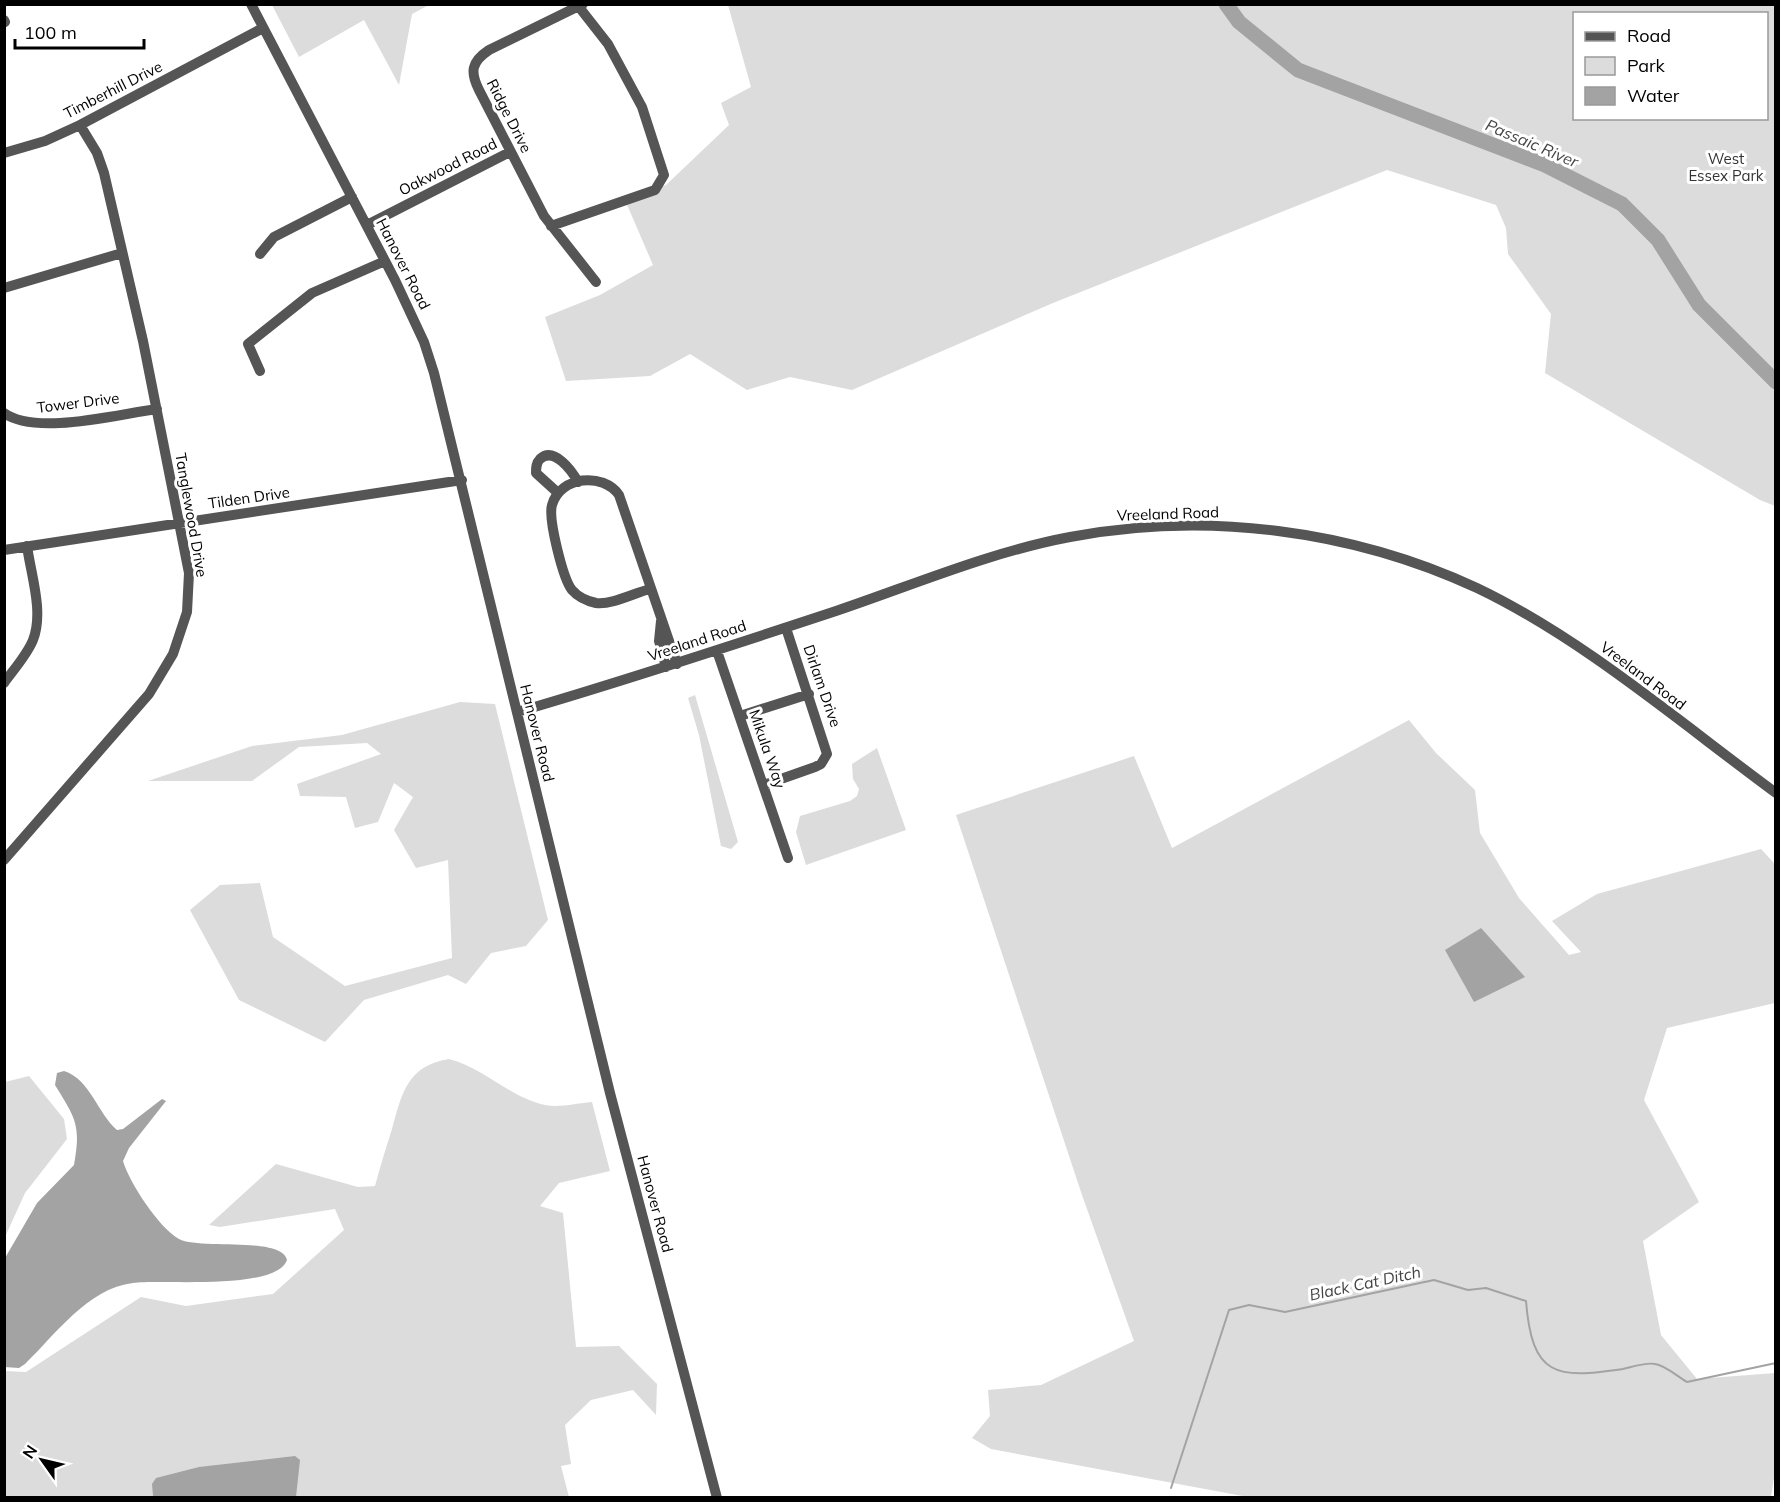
<svg xmlns="http://www.w3.org/2000/svg" width="1780" height="1502" viewBox="0 0 1780 1502" font-family="Mulish,sans-serif">
<rect width="100%" height="100%" fill="#fff"/>
<path fill="#dcdcdc" fill-rule="evenodd" d="M272 5H429L412 14 399 85 364 20 299 57Z
M728 5H1775V506L1760 500 1545 373 1551 314 1508 254 1506 228 1496 205 1387 170 1053 303 852 390 790 377 747 390 690 354 650 376 566 381 545 317 600 295 653 265 625 200 666 185 729 125 721 103 751 87ZM1574 14H1766V118H1574Z
M695 695 738 842 731 849 721 846 699 735 688 698Z
M460 702 495 704 548 920 526 946 491 953 466 984 448 975 364 1000 325 1042 239 1000 190 910 220 885 260 883 273 937 345 986 452 958 448 860 416 868 394 830 413 797 394 783 378 822 355 828 346 797 300 796 297 784 381 754 367 743 299 747 252 781H148L252 746 342 735Z
M1409 720 1436 753 1475 790 1480 833 1519 898 1569 955 1581 952 1552 921 1597 894 1761 849 1775 864V1003L1667 1028 1644 1100 1699 1202 1643 1241 1661 1335 1697 1379 1775 1373 1776 1465 1771 1497H1248L991 1449 972 1438 990 1416 988 1390 1041 1385 1134 1341 1082 1195 956 815 1134 756 1172 848Z
M877 748 906 830 806 865 796 832 800 816 850 801 857 796 859 789 853 779 852 764Z
M449 1059C484 1068 509 1097 545 1105 559 1108 578 1103 592 1102L610 1171 559 1183 540 1206 563 1213 576 1347 619 1346 657 1384 656 1415 633 1390 591 1400 565 1425 571 1464 561 1466 569 1497 5 1498V1371L26 1372 141 1297 186 1306 273 1294 344 1230 335 1209 220 1227 209 1225 276 1164 358 1187 375 1186C380 1167 386 1148 392 1129 402 1093 407 1066 449 1059Z
M29 1076 64 1119 67 1139 25 1193 5 1237V1082Z"/>
<path fill="#a3a3a3" d="M1481 928 1525 977 1474 1002 1445 950Z
M64 1071C90 1079 98 1114 117 1130L123 1129 162 1099 166 1101 129 1148 123 1161C129 1182 159 1228 179 1239 200 1250 282 1236 287 1260 276 1291 163 1279 133 1283 88 1288 55 1335 25 1364L19 1368 4 1367 5 1258 37 1203 74 1165C81 1125 76 1119 55 1085L57 1073Z
M295 1456 300 1460 296 1497 153 1496 152 1484 156 1478 199 1467Z"/>
<g fill="none" stroke-linecap="round" stroke-linejoin="round">
<path stroke="#a3a3a3" stroke-width="2" d="M1171 1488 1229 1310 1249 1305 1285 1312 1434 1280 1468 1290 1486 1288 1526 1301C1532 1377 1556 1379 1623 1369 1632 1367 1646 1362 1655 1364 1665 1365 1678 1377 1687 1382L1776 1363"/>
<path stroke="#a3a3a3" stroke-width="15" d="M1226 4 1239 22 1298 70 1545 165 1622 204 1658 240 1699 305 1776 382"/>
<path stroke="#555" stroke-width="10" d="M251 4 395 280 424 342 434 373 610 1093 717 1498
M583 4 489 50C471 62 470 72 479 90L544 216 596 282
M4 20 5 22
M4 153 45 141 80 125 263 28
M367 225 510 152
M551 226 655 190 664 175 642 107 608 44 579 7
M260 254 274 237 352 197
M4 288 122 253
M260 371 248 344 312 293 385 261
M4 413C36 436 118 414 157 409
M558 493 536 473C536 468 536 463 540 459 554 446 572 471 578 482
M4 550 462 480
M650 589C634 593 612 605 596 603 587 601 578 597 572 590 563 579 548 519 552 505 560 476 603 472 619 495L677 664
M661 621 659 641 666 667
M717 651 788 858
M4 683C14 669 27 655 33 640 44 612 31 575 27 546
M517 712C624 681 730 646 836 611 913 585 990 552 1070 537 1207 511 1352 530 1477 588 1582 638 1682 724 1776 793
M740 716 809 694
M764 785 815 767 821 764 827 754 786 628
M4 860 149 694 173 654 187 612 189 573 143 341 104 173 97 153 80 125"/>
</g>
<g text-anchor="middle" stroke-width="6" stroke-linejoin="round" paint-order="stroke">
<g font-size="15" fill="#000" stroke="#fff">
<text transform="translate(113 90) rotate(-27)" y="5">Timberhill Drive</text>
<text transform="translate(509 116) rotate(63)" y="5">Ridge Drive</text>
<text transform="translate(448 167) rotate(-27)" y="5">Oakwood Road</text>
<text transform="translate(403 264) rotate(63)" y="5">Hanover Road</text>
<text transform="translate(78 403) rotate(-7)" y="5">Tower Drive</text>
<text transform="translate(249 498) rotate(-8)" y="5">Tilden Drive</text>
<text transform="translate(1168 514) rotate(-2)" y="5">Vreeland Road</text>
<text transform="translate(191 515) rotate(80)" y="5">Tanglewood Drive</text>
<text transform="translate(697 641) rotate(-18)" y="5">Vreeland Road</text>
<text transform="translate(1643 676) rotate(37)" y="5">Vreeland Road</text>
<text transform="translate(822 686) rotate(71)" y="5">Dirlam Drive</text>
<text transform="translate(537 733) rotate(76)" y="5">Hanover Road</text>
<text transform="translate(767 749) rotate(71)" y="5">Mikula Way</text>
<text transform="translate(655 1204) rotate(75)" y="5">Hanover Road</text>
</g>
<g font-size="15" fill="#333" stroke="#fff">
<text x="1726" y="164">West<tspan x="1726" dy="17">Essex Park</tspan></text>
</g>
<g font-size="16" font-style="italic" fill="#444" stroke="#fff">
<text transform="translate(1532 143) rotate(23)" y="6">Passaic River</text>
<text transform="translate(1365 1283) rotate(-12)" y="6">Black Cat Ditch</text>
</g>
</g>
<rect width="1780" height="1502" fill="none" stroke="#000000" stroke-width="12"/>
<rect x="1573" y="12" width="195" height="108" fill="#ffffff" stroke="#999999" stroke-width="1.5"/>
<rect x="1585" y="32" width="30" height="9" fill="#555555" stroke="#999999" stroke-width="1.5"/>
<text x="1627" y="42" font-size="18" fill="#000000">Road</text>
<rect x="1585" y="57" width="30" height="18" fill="#dcdcdc" stroke="#999999" stroke-width="1.5"/>
<text x="1627" y="72" font-size="18" fill="#000000">Park</text>
<rect x="1585" y="87" width="30" height="18" fill="#a3a3a3" stroke="#999999" stroke-width="1.5"/>
<text x="1627" y="102" font-size="18" fill="#000000">Water</text>
<g transform="translate(42 1460) rotate(304)" stroke="#ffffff" stroke-width="4.5" paint-order="stroke">
<path d="M0-4.5L10 22L0 15L-10 22Z" fill="#000000"/>
<text y="-9" font-size="16" font-weight="bold" text-anchor="middle" fill="#000000">N</text>
</g>
<path d="M15 39v9h129v-9" fill="none" stroke="#000000" stroke-width="3"/>
<text x="24" y="39" font-size="18" fill="#000000" stroke="#ffffff" stroke-width="4.5" paint-order="stroke">100 m</text>
</svg>
